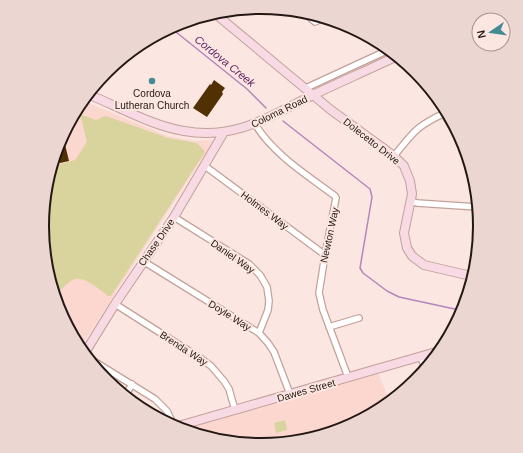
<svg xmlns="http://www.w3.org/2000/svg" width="523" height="453" viewBox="0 0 523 453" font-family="Arial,sans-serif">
<rect width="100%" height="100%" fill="#fce6e1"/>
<path fill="#fbd7d0" d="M86 102 168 136 194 141 214 140 82 345 59 310 42 226 59 142Z
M378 373 389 400 345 429 261 446 183 430 186 428Z"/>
<path fill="#d9d39d" d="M80 114 96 120 106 116 168 138 197 143 205 152 111 296H108C100 290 86 277 75 279 68 281 61 290 56 296L42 226 54 166 75 160 87 142Z
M285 420 287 430 276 433 274 423Z"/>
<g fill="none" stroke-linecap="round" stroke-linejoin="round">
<path stroke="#b486bb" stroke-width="1.5" d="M171 28 247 89 266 108
M283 121 370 189 372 197 360 268 363 273 387 291 399 297 464 311"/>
</g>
<path fill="#513003" d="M214 80 225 88 222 92 223 94 207 117 193 108 210 84 211 85Z
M63 136 69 161 60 163 57 151 59 142Z"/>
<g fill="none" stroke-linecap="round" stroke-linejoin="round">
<g stroke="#c3a19a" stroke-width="8">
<path id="street" d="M308 16 315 22 321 19
M306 88 386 51
M444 114 456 134 465 145
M255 124C273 154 307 175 335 196L336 198 325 255 319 293 323 310 348 377
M394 156C413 133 416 126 445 113
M205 166 325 255
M411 201 417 203 477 207
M174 217 249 264 260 275 267 287 269 301 268 310 259 333
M143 261 259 333 268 343 274 352 290 394
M115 304 200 358 211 366 224 381 229 389 235 410
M329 327 359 318
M421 357 425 369
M92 360 155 399 167 411 175 428
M126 395 132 384"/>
</g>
<g stroke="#c3a19a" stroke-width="10">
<path id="secondary" d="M218 16 331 110 394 156 404 166 410 181 412 194 404 233 407 248 412 256 424 265 471 276
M90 95C119 107 153 126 184 131 236 140 268 117 313 95 340 82 368 70 395 57
M86 351 115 304 174 217 224 132
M175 427 436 352"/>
</g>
<use href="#street" stroke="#fff" stroke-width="5.5"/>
<use href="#secondary" stroke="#f8dae5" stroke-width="8"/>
</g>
<circle fill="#448a94" stroke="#fce6e1" stroke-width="1.5" cx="152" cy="81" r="4"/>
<g text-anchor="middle" stroke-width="4" stroke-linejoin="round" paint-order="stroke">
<g font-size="10" fill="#241815" stroke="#fce6e1">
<text x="152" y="97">Cordova<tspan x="152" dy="12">Lutheran Church</tspan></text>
</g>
<g font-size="10" fill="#241815" stroke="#fce6e1">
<text transform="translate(279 111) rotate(-26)" y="4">Coloma Road</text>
<text transform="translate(372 141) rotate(38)" y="4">Dolecetto Drive</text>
<text transform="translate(265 210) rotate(37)" y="4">Holmes Way</text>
<text transform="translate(329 235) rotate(-78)" y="4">Newton Way</text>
<text transform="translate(156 242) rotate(-55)" y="4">Chase Drive</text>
<text transform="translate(233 256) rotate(35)" y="4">Daniel Way</text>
<text transform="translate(230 315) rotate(32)" y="4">Doyle Way</text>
<text transform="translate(184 348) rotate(33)" y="4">Brenda Way</text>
<text transform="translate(306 390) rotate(-16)" y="4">Dawes Street</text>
</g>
<g font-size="11" font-style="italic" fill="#5c2365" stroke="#fce6e1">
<text transform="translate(225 61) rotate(39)" y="4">Cordova Creek</text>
</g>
</g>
<path d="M0 0H523V453H0ZM49 226a212 212 0 1 1 424 0a212 212 0 1 1-424 0Z" fill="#ebd6d1" fill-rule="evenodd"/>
<path fill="none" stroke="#241815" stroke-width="2" d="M49 226a212 212 0 1 1 424 0a212 212 0 1 1-424 0Z"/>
<g transform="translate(491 32) rotate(257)"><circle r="19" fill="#fce6e1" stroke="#a6948f"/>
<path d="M0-3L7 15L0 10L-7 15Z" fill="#448a94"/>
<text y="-6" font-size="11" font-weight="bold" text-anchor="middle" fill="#241815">N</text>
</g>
</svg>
